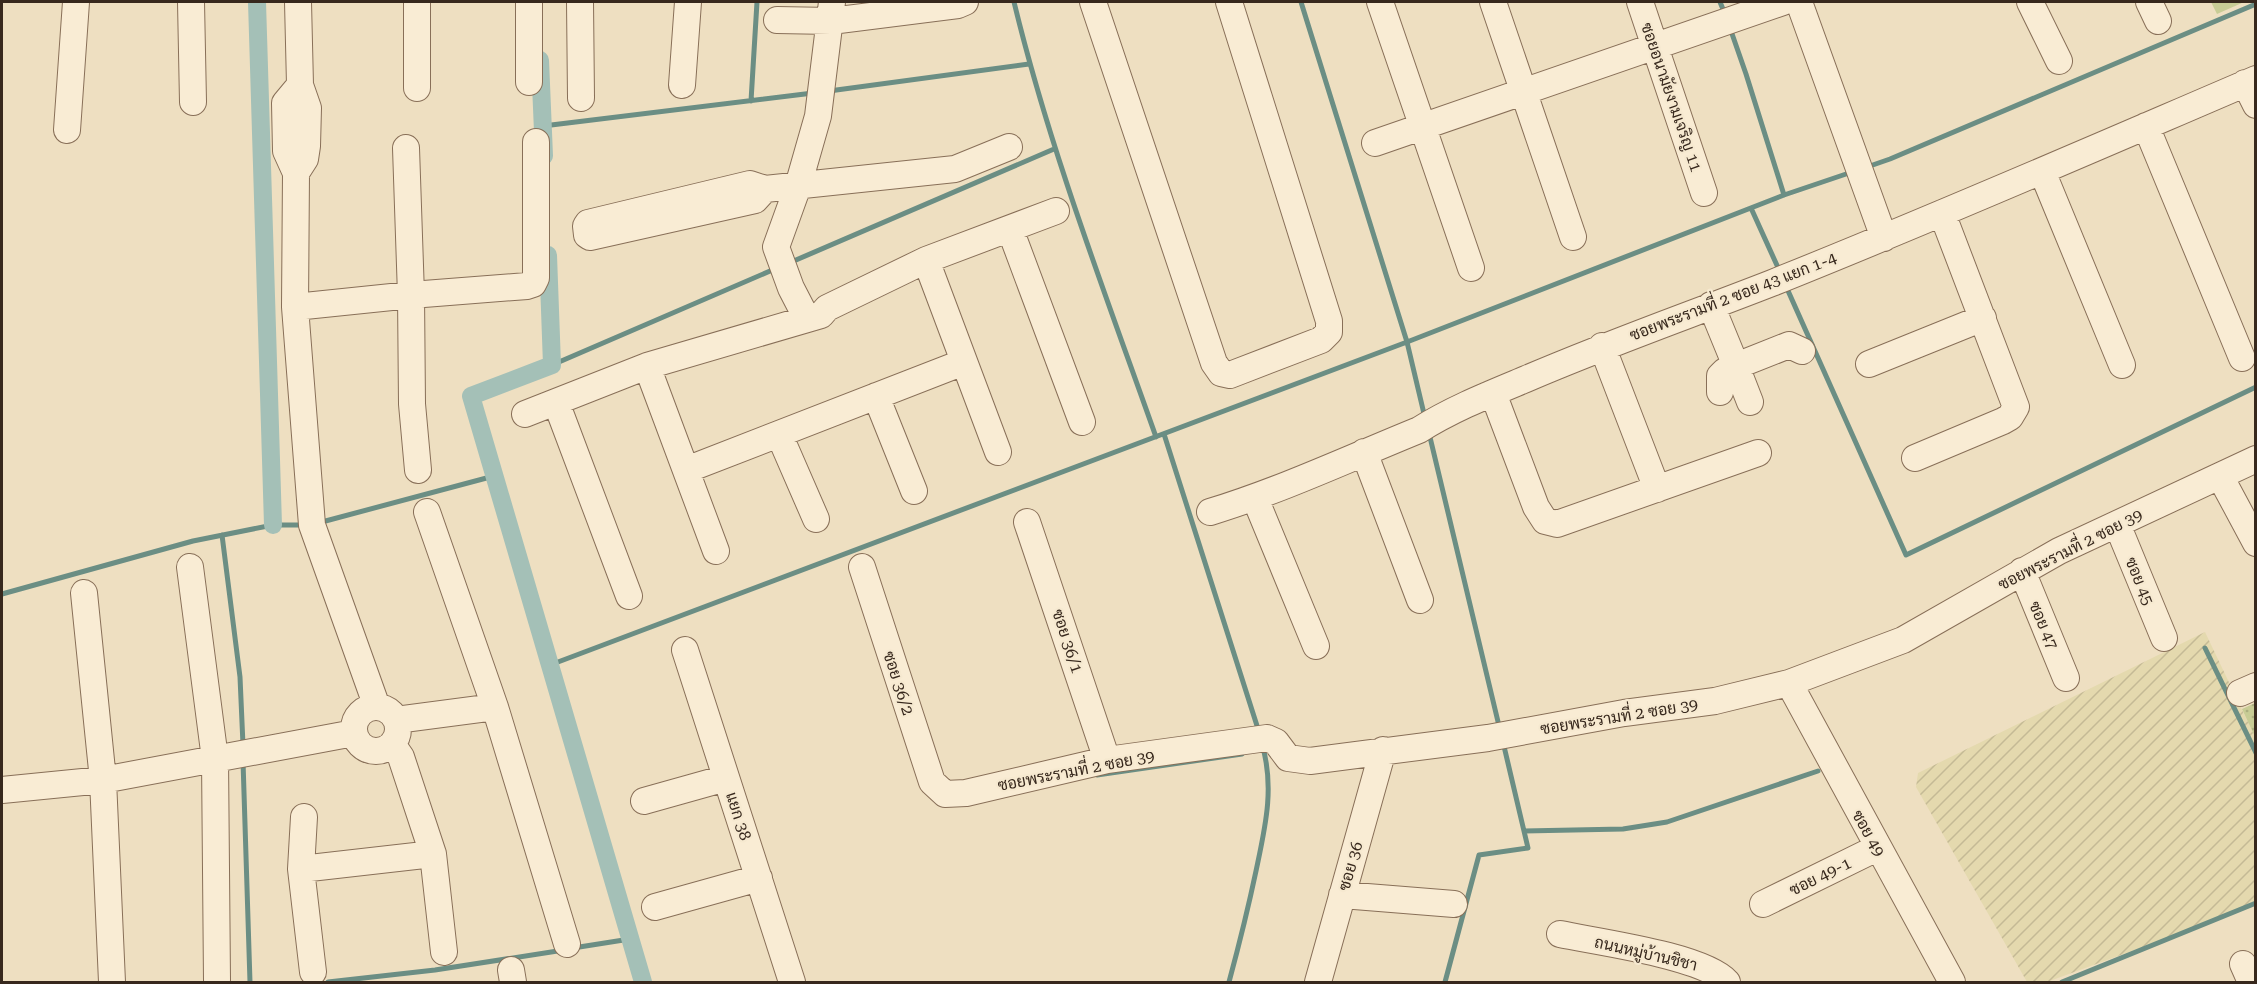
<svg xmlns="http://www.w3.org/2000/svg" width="2257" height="984" viewBox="0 0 2257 984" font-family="'Roboto Serif',Sarabun,serif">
<defs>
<pattern id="farmland-furrows" width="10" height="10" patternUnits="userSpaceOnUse" patternTransform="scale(1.5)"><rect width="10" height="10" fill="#e4d9ae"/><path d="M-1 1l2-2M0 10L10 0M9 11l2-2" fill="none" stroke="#c4ba95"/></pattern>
<pattern id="grass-dots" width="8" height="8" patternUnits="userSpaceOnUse" patternTransform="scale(1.5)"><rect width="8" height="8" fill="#c8cc95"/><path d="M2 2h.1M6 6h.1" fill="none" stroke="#acaf80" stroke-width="1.8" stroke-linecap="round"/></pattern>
<pattern id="park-tufts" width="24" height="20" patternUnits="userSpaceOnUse" patternTransform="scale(1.5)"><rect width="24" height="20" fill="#c8cc95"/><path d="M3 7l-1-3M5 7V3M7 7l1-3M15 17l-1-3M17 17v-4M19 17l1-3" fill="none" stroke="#acaf80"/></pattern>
</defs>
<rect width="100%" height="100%" fill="#eedfc1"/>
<path fill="url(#farmland-furrows)" d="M2205 632 2255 737V906L2047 982H2027L1916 787 1918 773Z"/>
<path fill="url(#grass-dots)" d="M2255 703V737L2242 709Z"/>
<path fill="url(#park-tufts)" d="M2211 2H2244L2217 14Z"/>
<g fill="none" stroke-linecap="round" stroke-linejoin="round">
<path stroke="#6b8e84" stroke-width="5" d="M1014 2C1050 150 1105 293 1156 437
M1301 2 1407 342 1425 418
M1720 2 1725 14
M1730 28 1746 74 1784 195
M829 91 1029 64
M751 101 757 2
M543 126 813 93
M1867 167 1890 159 2256 4
M1751 208 1780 272
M789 263 1054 149
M1785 284 1906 555 2256 387
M552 365 777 268
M1429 433 1500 730
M1164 434 1259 732
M318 523 494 476
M222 535 240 677 243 745
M2 594 193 541 273 525H306
M2205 648 2256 753
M550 665 1407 342 1784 195 1852 172
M243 761 250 982
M1097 775 1242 754
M1524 831 1623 829 1667 822 1818 771
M573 948 630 939
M328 982 435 970 564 950
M1229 982C1239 945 1248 909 1256 871 1265 828 1275 788 1262 744
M1445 982 1479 855 1528 848 1503 742
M2062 982 2256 903"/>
<path stroke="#a4c0b7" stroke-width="18" d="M257 2 273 525
M540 60 544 156
M548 255 552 365 471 396 643 982"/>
<g stroke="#886f58" stroke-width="28">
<path id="minor" d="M191 2 193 102
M417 2V88
M580 2 581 98
M1093 2 1214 363 1221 373 1230 375 1321 340 1329 332V321L1229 2
M1380 2 1471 268
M1493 2 1573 237
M1640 2 1704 193
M1799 2 1884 238
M2030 2 2059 61
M2149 2 2158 21
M777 20 831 21 958 5 965 2
M529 82V2
M2245 83 2256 105
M300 85 285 103 286 151 296 173 295 307 312 525 377 707
M682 85 688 2
M2146 126 2242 358
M67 130 76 2
M1375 143 1783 2
M406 148 411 295 412 404 418 470
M2042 171 2122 365
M296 173 305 159 307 146 308 108 300 85 298 2
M765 189 755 200 590 237 587 235 586 226 588 223 750 184 765 189 955 169 1009 147
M1010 229 1082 422
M926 260 998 452
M1711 305 1736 366 1789 345 1802 351
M295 307 411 295 527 286 533 284 536 278V142
M807 319 791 288 776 247 798 186 818 116 832 2
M1602 346 1657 489
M1869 364 1983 318
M647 366 716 551
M1720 392V376L1725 371 1736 366 1750 402
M1493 393 1536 507 1545 521 1557 524 1758 453
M876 396 914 491
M556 402 629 596
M525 414 647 366 821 315 827 308 926 260 1056 211
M779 434 816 519
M1364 452 1420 600
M1915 458 2003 421 2010 417 2016 407 1942 213
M686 470 964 362
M2220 476 2256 543
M1255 498 1316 646
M427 512 495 707 567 944
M1210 512C1282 490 1350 458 1419 430 1452 409 1490 394 1526 379 1607 344 1690 315 1772 283 1935 218 2095 148 2256 79
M1027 522 1107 760
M2117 524 2164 638
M190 567 215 759 217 980
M862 567 932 782 945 794 966 793 1107 760 1267 738 1276 742 1288 758 1310 761 1488 738 1624 713 1715 701 1789 683 1903 640 2059 551 2256 459
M2022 571 2066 678
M84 593 103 780 112 982
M685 650 792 982
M1789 683 1952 982
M2240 693 2256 686
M354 729a22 22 0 1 1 44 0a22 22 0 1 1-44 0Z
M396 720 495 707
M392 744 401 757 433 854 444 952
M2 790 103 780 354 733
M644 801 726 778
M304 817 301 869 313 972
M301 869 433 854
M1342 895 1454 904
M1763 904 1877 848
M655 907 759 878
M1560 934C1598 942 1704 956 1727 982
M2243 964 2251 982
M511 970 513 982
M1318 982 1383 750"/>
</g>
<use href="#minor" stroke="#f9ecd4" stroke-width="26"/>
</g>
<g text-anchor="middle" stroke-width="4.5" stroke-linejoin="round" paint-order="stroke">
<g font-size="16" fill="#37281d" stroke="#f6e9d0">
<text transform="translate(1672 97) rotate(71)" y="6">ซอยอนามัยงามเจริญ 11</text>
<text transform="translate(1733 296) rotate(-21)" y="6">ซอยพระรามที่ 2 ซอย 43 แยก 1-4</text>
<text transform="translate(2070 549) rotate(-27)" y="6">ซอยพระรามที่ 2 ซอย 39</text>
<text transform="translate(2140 581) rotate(68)" y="6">ซอย 45</text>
<text transform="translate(2044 625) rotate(67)" y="6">ซอย 47</text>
<text transform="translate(1068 641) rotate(72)" y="6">ซอย 36/1</text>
<text transform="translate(899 683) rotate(72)" y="6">ซอย 36/2</text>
<text transform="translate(1619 716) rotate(-9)" y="6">ซอยพระรามที่ 2 ซอย 39</text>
<text transform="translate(1076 770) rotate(-11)" y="6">ซอยพระรามที่ 2 ซอย 39</text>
<text transform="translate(739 816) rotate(72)" y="6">แยก 38</text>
<text transform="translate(1869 833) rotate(61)" y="6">ซอย 49</text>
<text transform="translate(1350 866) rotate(-74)" y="6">ซอย 36</text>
<text transform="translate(1820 876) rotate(-26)" y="6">ซอย 49-1</text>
<text transform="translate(1646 953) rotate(13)" y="6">ถนนหมู่บ้านชิชา</text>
</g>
</g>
<rect width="2257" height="984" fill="none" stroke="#37281d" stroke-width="6"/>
</svg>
